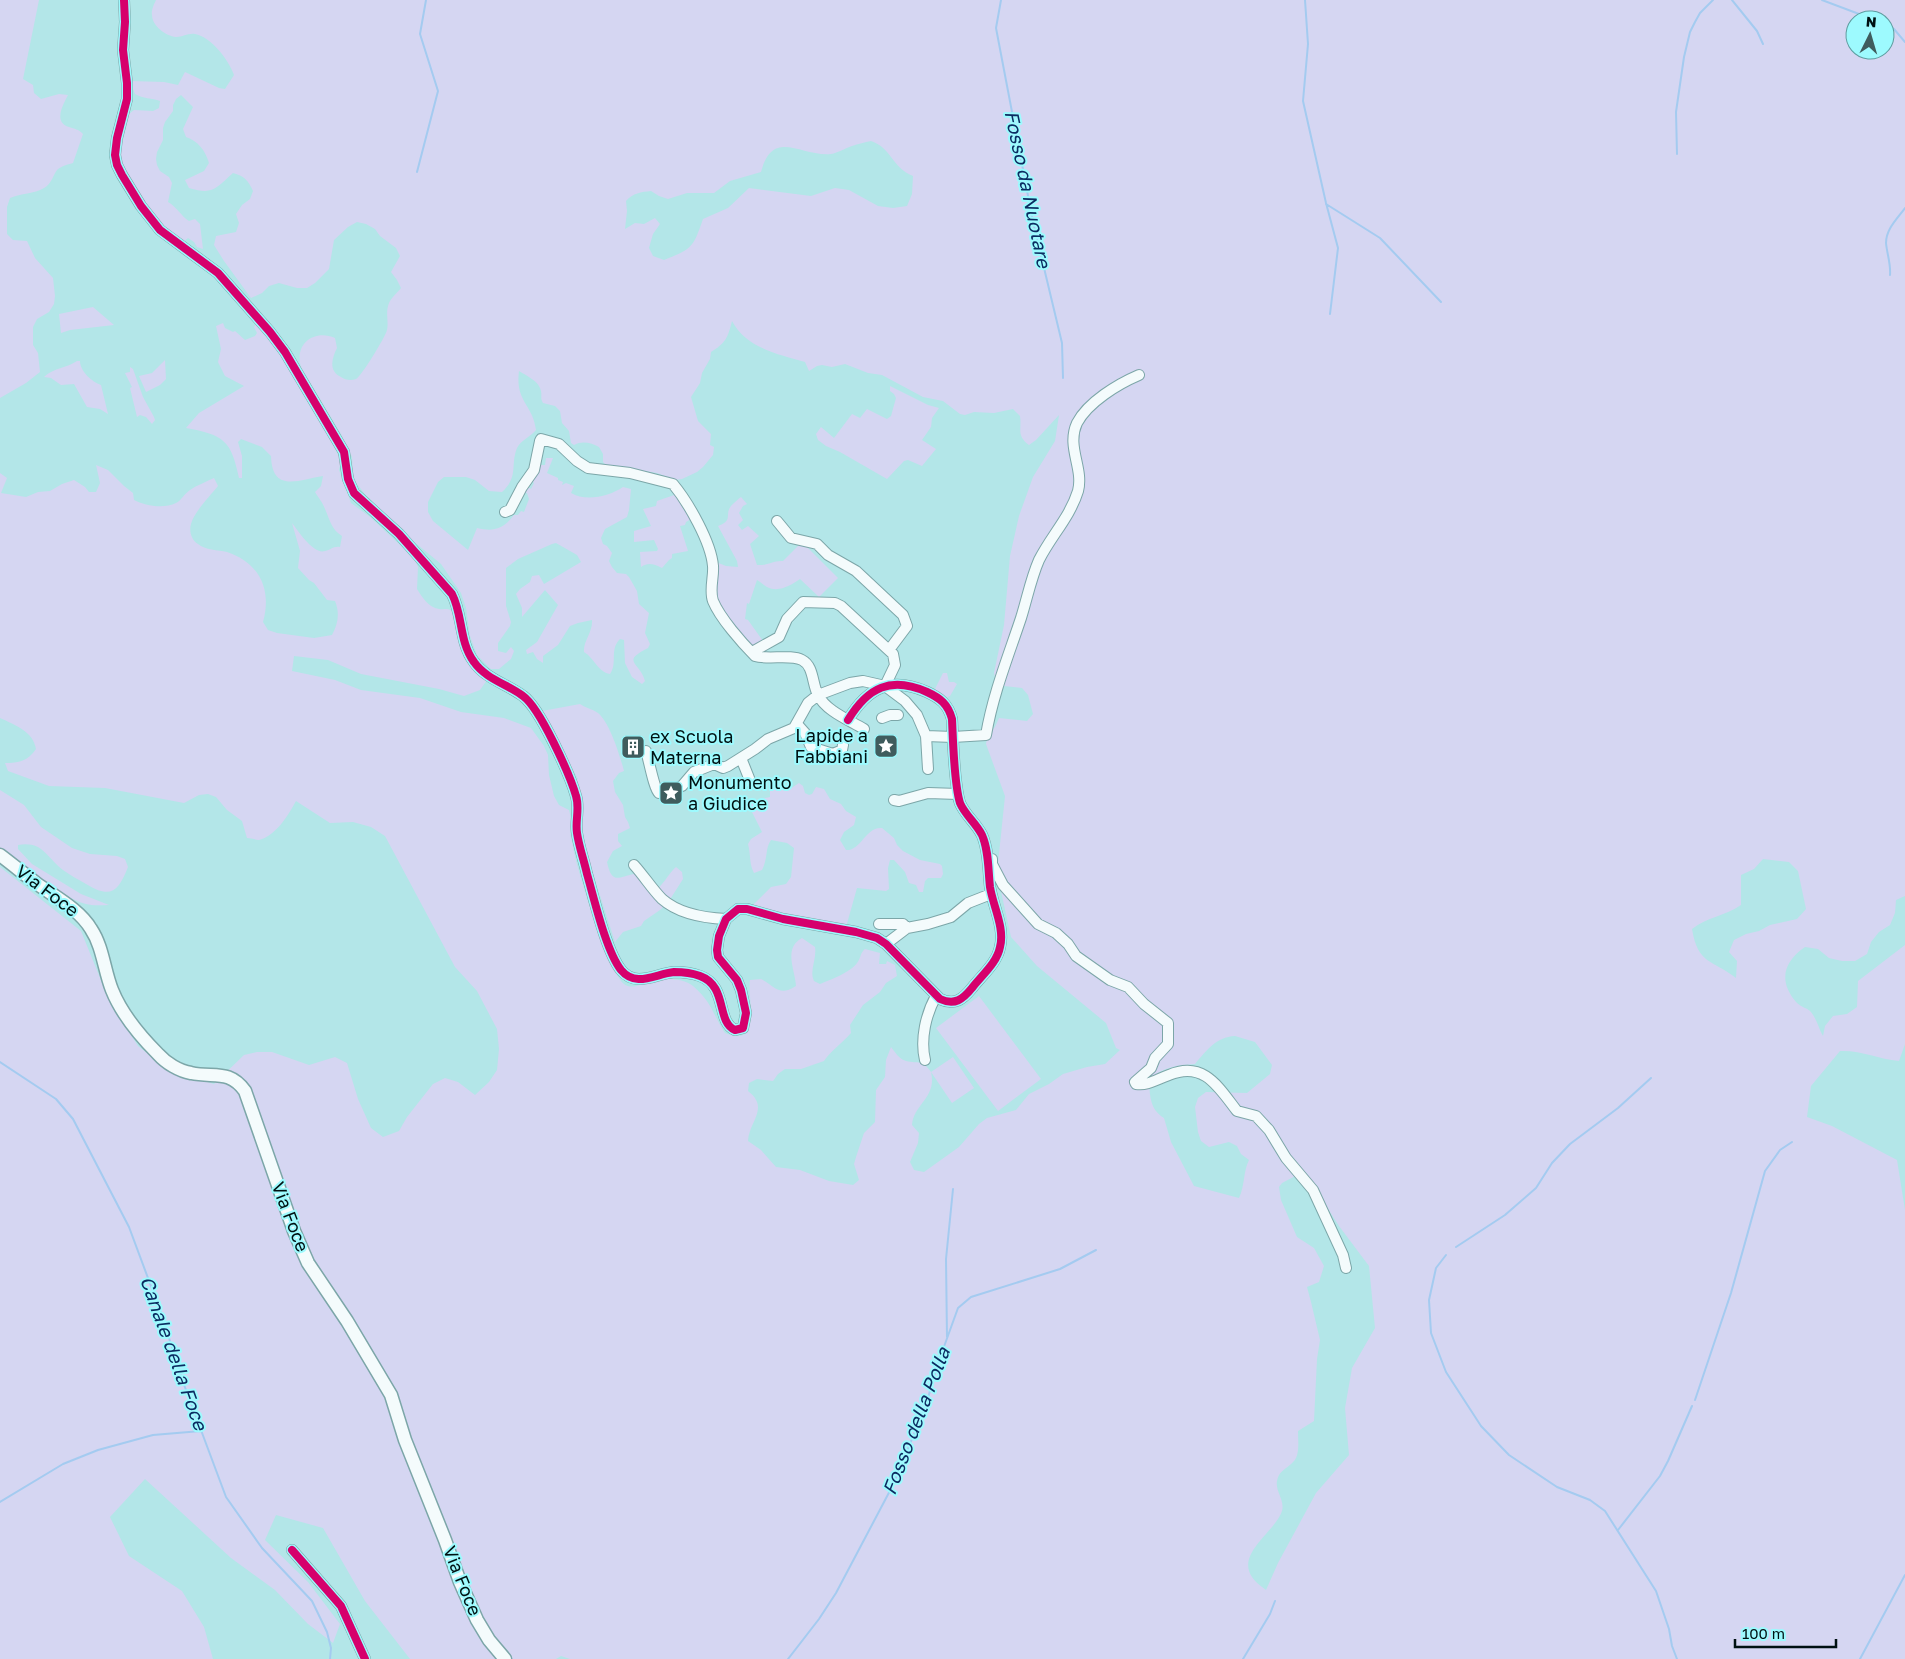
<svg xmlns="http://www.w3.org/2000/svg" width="1905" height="1659" viewBox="0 0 1905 1659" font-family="'Golos Text',sans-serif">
<rect width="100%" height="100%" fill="#b3e6e8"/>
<path fill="#d5d6f2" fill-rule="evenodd" d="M0 0H39L23 79 33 85 34 93 41 99 59 94 68 95C63 105 53 122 69 127 75 129 78 129 83 134L73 163C69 164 62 166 58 169 53 174 52 184 44 188 34 194 21 193 10 198L7 207V234L13 240 27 241 35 258 53 278 55 296 54 304 49 312 37 319 33 327V345L38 353 40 372 26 383 0 398Z
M156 0H1905V896L1896 900 1895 913 1890 925 1879 932 1871 942 1867 954 1855 961H1842L1829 958 1818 949 1805 947C1783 962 1778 982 1797 1003 1801 1007 1807 1008 1810 1011 1816 1017 1819 1029 1823 1036L1825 1026 1833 1016 1847 1014 1857 1007 1858 981 1905 945V1044L1899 1061C1878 1059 1861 1050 1840 1051L1811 1086 1807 1117 1832 1126 1897 1160 1905 1210V1659H570L561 1656 556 1659H410L365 1601 323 1528 276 1515 265 1540 308 1582 340 1624 333 1643 308 1624 275 1590 231 1558 145 1479 110 1517 129 1556 182 1591 204 1627 213 1659H0V867L81 931 109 1000 138 1046 170 1071 214 1084 244 1055 257 1052H272L309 1065 335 1057 347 1063 358 1099 371 1128 383 1137 399 1131 407 1117 433 1084 445 1078 458 1082 475 1095 489 1082 497 1070 499 1049 497 1029 477 991 455 967 385 836 371 827 353 822 330 823 296 801C289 814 276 836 259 840 256 840 251 838 247 838L242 821 227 810 216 797 208 794 199 795 184 803 105 788 49 786 8 771 5 763C19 763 28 761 36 749 33 731 15 725 0 718V473L7 478 1 493 26 497 38 492 50 491 62 484 74 480 85 487 89 492H96L100 483 96 465 108 470 124 486 133 493 134 500C145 506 164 509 176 503 181 501 184 494 190 490 197 485 206 482 214 478L218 486C210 496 194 512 191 524 189 531 191 540 198 544 205 550 218 550 227 552 260 563 272 590 263 622L268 630 277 633 314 638 332 635C338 624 340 613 335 601L327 600 314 583 309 580 298 568 300 551 292 523C298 531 314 555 325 551 331 550 333 546 340 547L342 536C331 529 330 520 325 509 323 503 318 497 315 492L321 486 323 476C298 480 272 493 271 456L262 447 241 439 238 442 242 456V478H239C231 440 224 435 186 428L199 413 244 386 225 376 218 362 221 349 216 326 223 323 225 328 233 332 235 331 245 340 255 336 257 333 254 327 256 324 259 323 291 370 293 376 302 389 331 440 341 461 339 470 351 503 370 517 414 558 418 567 417 589C422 597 428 607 439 609 447 610 447 607 455 613L487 680 480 690 464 696 439 689 361 674 328 660 294 656 292 671 335 680 361 690 420 698 461 712 504 718 531 728 544 746 548 755 549 775 554 796 559 805 569 810C571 817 571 822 570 829 570 836 573 844 574 852 579 875 608 970 624 984 633 991 644 982 653 980 665 978 684 978 693 986 712 1002 713 1015 725 1033 763 1049 747 999 750 980L761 979C776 987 779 997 796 986 795 970 783 948 802 938L815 947C817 959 809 971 814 981L820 984C830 980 851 972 857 963 861 958 860 953 865 949L880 953 879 964H886L887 961 895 965 897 976 886 983 880 992 863 1005 850 1025 851 1033C843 1042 830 1052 824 1061L801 1069H785L778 1074 773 1081 757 1079 749 1083 748 1091C770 1108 749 1121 748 1141L761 1150 776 1167 800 1170 829 1181 853 1185 859 1180 854 1164 856 1157 864 1133 875 1122 876 1090 885 1077 886 1060 891 1047C895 1052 899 1059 906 1061 919 1064 922 1059 931 1072L953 1057 974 1088 952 1103 931 1072C937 1098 914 1103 912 1125L919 1133 918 1143 910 1162 914 1170 924 1172 959 1147 979 1124 987 1118 1016 1110 1029 1094 1049 1084 1063 1074 1087 1067 1105 1064 1120 1050 1116 1048 1106 1023 1037 966 1011 937 997 873 1005 796 986 744 988 734 995 727 999 718 1027 721 1033 714 1028 695 1022 688 1004 686 996 682 994 673 1004 625 1010 556 1019 516 1033 477 1055 441 1059 415 1036 440 1029 445C1016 435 1022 430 1020 416L1013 409 994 413 974 412 965 415 960 414 943 401 923 397 882 375 868 373 845 364 832 367 822 365 817 366 809 371 805 362C778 354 746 348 732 321 728 337 726 343 711 352L710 359 702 373 700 383 691 397 698 421 711 434 710 445 714 447 713 455 703 467 697 472 682 479 675 480 657 473 606 465 603 462V454L599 447C592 443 582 440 574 445L571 443 569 431 562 423 560 411 555 406 543 403C540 398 542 396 541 391 539 381 527 376 519 371 515 402 533 404 536 430 530 437 521 440 517 448 510 466 519 476 502 492L489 491 475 480 466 477H444L438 482 428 502V512L433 521 468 550 477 528C494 532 503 529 514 515H518L521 511 524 512 529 499 527 493H523L528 487 531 489 534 483 531 480 538 465H545L546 458H553L547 473 558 478V480L563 482 562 485 566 483 574 486 571 493C586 502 610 496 623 487L631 489 629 510 627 517 605 529 601 538 603 544 607 546 612 553 609 561 612 567 617 573 626 574 629 577 637 591 639 604 649 613 645 633 650 644 648 648C620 662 640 662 645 681L642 684 632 677 625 663 624 640 620 639C609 650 618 663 610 674 598 672 594 658 584 652 583 641 593 632 592 620L578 623 570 626 558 645 543 656V663L537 659 533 652 527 654 526 650 537 642 558 605 545 590 522 617V608L516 594 520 589 530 582 532 576 539 575 544 584 581 562 577 555 556 543 552 544 518 559 506 568V606L511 622 510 626 498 643V651L506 653 511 647 514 651 511 659 499 669H491L477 655 470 636 466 608 461 593 441 564 406 535 365 494 353 479 352 457 341 434 301 367C294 344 314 329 335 338L337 348C332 358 328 371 341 377 345 380 351 381 356 379 361 377 386 336 387 330 389 321 385 313 389 303 391 298 397 293 401 288L397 280 391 272 400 256 396 248 380 236 375 229 366 224 357 222 348 227 334 240 329 269 315 283 307 288H297L279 283 269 286 262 293 251 298 224 261 214 245 216 236 236 232 239 223 236 214 242 205 250 199 253 191C248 180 244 176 233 173 215 189 213 195 189 188L185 180 204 171 209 163C205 150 198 141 186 137L183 129 193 107 181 95 176 99 173 105V111L165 122 163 128V140L157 152 156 159 157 165 160 171 169 177 172 183 168 202C177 207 181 216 189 221L195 219 200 224 203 249 197 247 194 242 188 238 183 242 159 223 149 210 122 164 119 157 129 114 134 110 153 111 159 108 160 101C152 98 143 99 135 94L130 81 164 82 178 85 185 72 219 88 225 89 234 75C229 60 211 37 195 34 188 33 183 37 176 37 166 36 152 26 152 15 151 11 154 4 156 0ZM1855 20H1885V50H1855ZM871 141C892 148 891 167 913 176L912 194 907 206 893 208 878 206 849 190 835 188 811 196 749 188 728 208 703 219C693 248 692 249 664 260L653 256 649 248 653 234 660 224 655 218 644 224 635 223 625 229 627 211 626 201C633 193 641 192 651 191L659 196 668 199 687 193H714L730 181 761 172C773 127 801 157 831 154 838 153 845 148 852 146 858 144 865 142 871 141ZM1763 859 1789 862 1798 871 1806 909 1797 919 1770 925 1759 931 1746 934 1734 940 1729 952 1737 961 1736 978C1712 959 1698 965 1692 929 1707 917 1725 916 1741 905V875L1754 869ZM1235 1036 1255 1042 1272 1065 1270 1074 1247 1093 1206 1092 1198 1098 1195 1107 1198 1132 1201 1141 1209 1147 1229 1142 1237 1146 1241 1154 1249 1160C1243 1172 1245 1185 1239 1198L1194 1186 1171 1142 1164 1118C1149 1109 1150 1094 1149 1079 1164 1067 1177 1065 1195 1064 1206 1051 1216 1037 1235 1036ZM1303 1172 1311 1182 1339 1226 1369 1266 1375 1328 1352 1368 1345 1408 1349 1455 1316 1493 1278 1563 1266 1590C1261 1586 1255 1582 1252 1577 1236 1553 1275 1532 1282 1511 1285 1500 1275 1491 1277 1481 1279 1470 1287 1469 1294 1461 1300 1454 1298 1440 1298 1431L1314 1421 1317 1359 1320 1340 1311 1302 1307 1287 1319 1282 1324 1266 1314 1248 1297 1237 1281 1200 1279 1187 1282 1183Z
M93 307 114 325 70 330 61 333 59 314Z
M165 360 166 379 160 385 146 392 139 376 152 373Z
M77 361H80C80 371 92 382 101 385L108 414 100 409 87 407 74 384 61 385 51 378 44 377C53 368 67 368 77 361Z
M130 367 133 369 143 397 154 417 155 420 152 424 146 417 140 415 137 417 130 388 132 387 125 373 130 372Z
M890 386 928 405 939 408 932 418 931 427 922 440 936 449 922 466 908 460 904 461 887 479 840 452 826 446 818 440 816 434 821 427 834 438 852 414 860 418 867 409 887 419 891 416 896 398 894 394 890 391Z
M677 494 691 519 686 522 685 525 680 526 688 551 672 554V558L669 560 662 568C653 564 649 562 641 567L640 552 657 551 658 549 654 540 634 542V531L651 526 643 509 656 506 657 501Z
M741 497 747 504 743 506 739 513 743 520 738 525 742 530 748 526 759 536 750 544 757 565C767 566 774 560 783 561L802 542 838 578 819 597 800 579C791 585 779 593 767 587 763 585 761 582 757 580L749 604 747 603 745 619 748 620 763 641 751 649 726 618 716 598V562L726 566 738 567 737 561 718 526C734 520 724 515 731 506 734 503 738 499 741 497Z
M943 673H947L949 682H954L957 684 950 696 947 697 934 691Z
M580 704C585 708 593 709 598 713 610 723 620 756 624 771L619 773 613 781 615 792 623 805 625 817 628 822 630 828 618 834V841L622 846 613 851 607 862C612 885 618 877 634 874L640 877 655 890C663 886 668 874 676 867L682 872 683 879 669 901 660 910 644 921 641 926 623 932 615 942 588 858 582 827 581 813 583 807 574 781 578 779 542 711Z
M775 783 783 785 787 791 799 783 803 786 805 793 809 795 812 794 816 787 824 789 830 799 841 804 846 811 856 817 854 825 844 832 840 840 846 850C861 851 866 826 882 828L894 838 897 845 903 851 920 860 940 864 942 866 943 874 941 878H928L925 881 923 892H919L916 885 909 883 905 872 894 860H890L888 868 889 889 886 891 857 888 846 927 767 911 752 906 771 887 786 884 791 877 794 848 787 843 771 840C765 848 768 859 762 870L754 873C749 864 751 855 748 844L751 839 762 832 747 802 770 797V789Z
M0 790 24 805 41 827 72 848 90 854 117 856 125 859 128 867C118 892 111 899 86 884 79 880 70 875 63 870 46 857 43 841 18 845V849L32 864 81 894 109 905C102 905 93 906 86 904 60 897 21 865 0 848Z
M979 996 1041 1079 998 1111 936 1028Z"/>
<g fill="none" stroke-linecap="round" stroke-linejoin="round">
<path stroke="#a4cbf0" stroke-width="2" d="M1001 0 996 28 1033 222 1062 343 1063 378
M1305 0 1308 44 1303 101 1326 203 1338 248 1330 314
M1732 0 1757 31 1763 44
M1822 0 1875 20
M1885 24 1894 29 1905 42
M1677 154 1676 112 1684 57 1690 32 1695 22 1700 13 1713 0
M417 172 438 91 420 34 426 0
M1326 204 1380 238 1441 302
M1890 275C1891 264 1887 254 1886 243 1886 229 1897 219 1905 208
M0 1062 56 1099 73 1119 129 1227 161 1313 183 1382 226 1497 262 1548 312 1601 327 1632 331 1648 330 1659
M1456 1247 1505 1215 1536 1188 1552 1163 1570 1144 1618 1108 1651 1078
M1446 1255 1436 1268 1429 1300 1431 1333 1446 1372 1481 1426 1509 1455 1557 1487 1590 1500 1605 1511 1656 1591 1669 1629 1672 1646 1677 1659
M947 1337 946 1259 953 1189
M1695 1400 1731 1293 1765 1171 1780 1150 1792 1142
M0 1502 63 1464 98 1450 153 1435 201 1431
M1618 1530 1660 1476 1668 1461 1692 1406
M788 1659 819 1619 836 1593 893 1485 926 1405 937 1366 958 1308 971 1297 1060 1269 1096 1250
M1243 1659 1270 1614 1275 1601
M1860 1659 1905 1575"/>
<g stroke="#7ca6a8" stroke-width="12">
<path id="minor" d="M124 0 125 22 123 50 127 83V99L117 138 115 155 117 165 122 175 141 206 160 230 218 273 270 332 285 352 344 452 348 479 354 493 399 534 452 594C463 615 459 642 474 662 486 679 507 684 523 696 540 708 570 775 576 796 580 808 575 821 577 833 579 847 584 860 587 874 594 898 606 951 621 970 636 988 655 974 674 972 682 972 692 973 700 976 728 986 716 1022 735 1030L743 1028 746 1013 741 990 737 980 718 957 717 950 719 936 726 919 738 909H747L783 919 856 932 877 938 886 944 940 999C955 1006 963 999 972 988 982 975 997 963 1000 947 1005 928 993 906 990 887 988 870 989 851 982 835 976 823 965 815 960 803 954 784 953 740 952 719 948 704 940 698 927 692 891 676 868 687 848 720
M505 512 510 510 522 487 534 470 540 441 541 439 559 444 577 461 588 468 630 473 673 484C688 502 711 542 713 566 714 577 709 590 713 601 720 618 742 643 755 656 769 660 790 654 802 660 814 666 812 684 818 695 826 711 849 720 864 729
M777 521 791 538 817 544 828 555 856 571 903 615 907 626 889 650
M752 652 779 637 787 619 803 602 835 603 841 606 893 654 895 665 885 686
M882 718 890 715H898
M797 724 805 733 811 747 833 754 842 750 843 745
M926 736 953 737 986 735C993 694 1008 657 1021 618 1027 599 1031 578 1039 560 1051 536 1070 517 1078 491 1084 468 1066 447 1077 423 1088 402 1118 384 1139 375
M646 751C649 760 654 789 659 793H665L682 786 694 772 714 764 723 768 728 766 755 749 768 739 794 728 808 703 818 695 850 683 863 681 885 686 905 701 917 715 926 736 928 769
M741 758 751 783
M894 800 899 801 928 793 958 794
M992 859V864L1003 885 1038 924 1056 933 1068 944 1076 956 1110 980 1128 987 1144 1004 1168 1023V1044L1155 1058 1151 1068 1135 1082 1136 1084C1148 1086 1157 1079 1169 1075 1204 1060 1219 1088 1237 1111L1256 1116 1269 1130 1286 1158 1313 1190 1343 1255 1346 1268
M634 865C644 876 652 889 662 899 679 914 704 918 726 919
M879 924H903L907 928
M886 944 907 928 928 924 951 917 968 903 991 894
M925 1060C920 1039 926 1014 936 996
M292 1550 341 1606 365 1659"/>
</g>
<g stroke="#7ca6a8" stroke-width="15">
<path id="major" d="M0 855C12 864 24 874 36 883 55 897 79 909 91 929 103 947 104 970 112 990 122 1015 139 1035 158 1054 166 1063 179 1071 191 1073 214 1078 229 1069 245 1091L294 1231 308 1263 347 1321 391 1395 405 1440 445 1540 460 1582 477 1620 489 1640 505 1659"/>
</g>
<use href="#minor" stroke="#f4fbfc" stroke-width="10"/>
<use href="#major" stroke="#f4fbfc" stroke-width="12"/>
<g stroke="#9dfafe" stroke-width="11">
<path id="cycleway" d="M124 0 125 22 123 50 127 83V99L117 138 115 155 117 165 122 175 141 206 160 230 218 273 270 332 285 352 344 452 348 479 354 493 399 534 452 594C463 615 459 642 474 662 486 679 507 684 523 696 540 708 570 775 576 796 580 808 575 821 577 833 579 847 584 860 587 874 594 898 606 951 621 970 636 988 655 974 674 972 682 972 692 973 700 976 728 986 716 1022 735 1030L743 1028 746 1013 741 990 737 980 718 957 717 950 719 936 726 919 738 909H747L783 919 856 932 877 938 886 944 940 999C955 1006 963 999 972 988 982 975 997 963 1000 947 1005 928 993 906 990 887 988 870 989 851 982 835 976 823 965 815 960 803 954 784 953 740 952 719 948 704 940 698 927 692 891 676 868 687 848 720
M292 1550 341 1606 365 1659"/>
</g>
<use href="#cycleway" stroke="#d6006c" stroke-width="8"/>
</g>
<defs>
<g id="sight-square" transform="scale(1.25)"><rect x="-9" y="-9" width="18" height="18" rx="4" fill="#3f5c5d" stroke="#9dfafe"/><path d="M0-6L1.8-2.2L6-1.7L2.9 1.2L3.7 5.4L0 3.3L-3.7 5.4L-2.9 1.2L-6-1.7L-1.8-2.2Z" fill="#fff"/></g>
<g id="building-square" transform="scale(1.25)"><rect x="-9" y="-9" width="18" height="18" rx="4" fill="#3f5c5d" stroke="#9dfafe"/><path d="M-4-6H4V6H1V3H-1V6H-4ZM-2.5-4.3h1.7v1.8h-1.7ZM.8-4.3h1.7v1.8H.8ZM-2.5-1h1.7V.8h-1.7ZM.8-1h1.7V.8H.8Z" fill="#fff"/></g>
</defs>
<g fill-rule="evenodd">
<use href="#sight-square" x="886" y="746"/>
<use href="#building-square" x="633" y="747"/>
<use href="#sight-square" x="671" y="793"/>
</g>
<g text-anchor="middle" stroke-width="4" stroke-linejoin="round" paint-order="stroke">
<g font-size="18" fill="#001112" stroke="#9dfafe" text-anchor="start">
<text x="868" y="742" text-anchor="end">Lapide a<tspan x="868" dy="21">Fabbiani</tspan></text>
<text x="650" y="743">ex Scuola<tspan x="650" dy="21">Materna</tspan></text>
<text x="688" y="789">Monumento<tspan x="688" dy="21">a Giudice</tspan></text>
</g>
<g font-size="18" fill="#001112" stroke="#9dfafe">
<text transform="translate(47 891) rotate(37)" y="6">Via Foce</text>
<text transform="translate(290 1217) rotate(69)" y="6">Via Foce</text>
<text transform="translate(462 1581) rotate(68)" y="6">Via Foce</text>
</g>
<g font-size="19" font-style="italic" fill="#0b2c61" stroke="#9dfafe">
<text transform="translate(1028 189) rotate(78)" y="7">Fosso da Nuotare</text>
<text transform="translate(174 1353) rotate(70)" y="7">Canale della Foce</text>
<text transform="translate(916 1421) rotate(-69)" y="7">Fosso della Polla</text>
</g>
</g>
<g transform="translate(1870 35) rotate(5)"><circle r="24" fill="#9dfafe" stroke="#5e9da0"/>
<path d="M0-4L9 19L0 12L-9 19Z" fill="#3f5c5d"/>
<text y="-8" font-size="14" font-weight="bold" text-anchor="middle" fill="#001112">N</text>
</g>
<path d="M1735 1639v8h101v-8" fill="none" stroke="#001112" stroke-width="2.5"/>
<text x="1742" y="1639" font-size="15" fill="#001112" stroke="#9dfafe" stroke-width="4" paint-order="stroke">100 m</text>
</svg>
